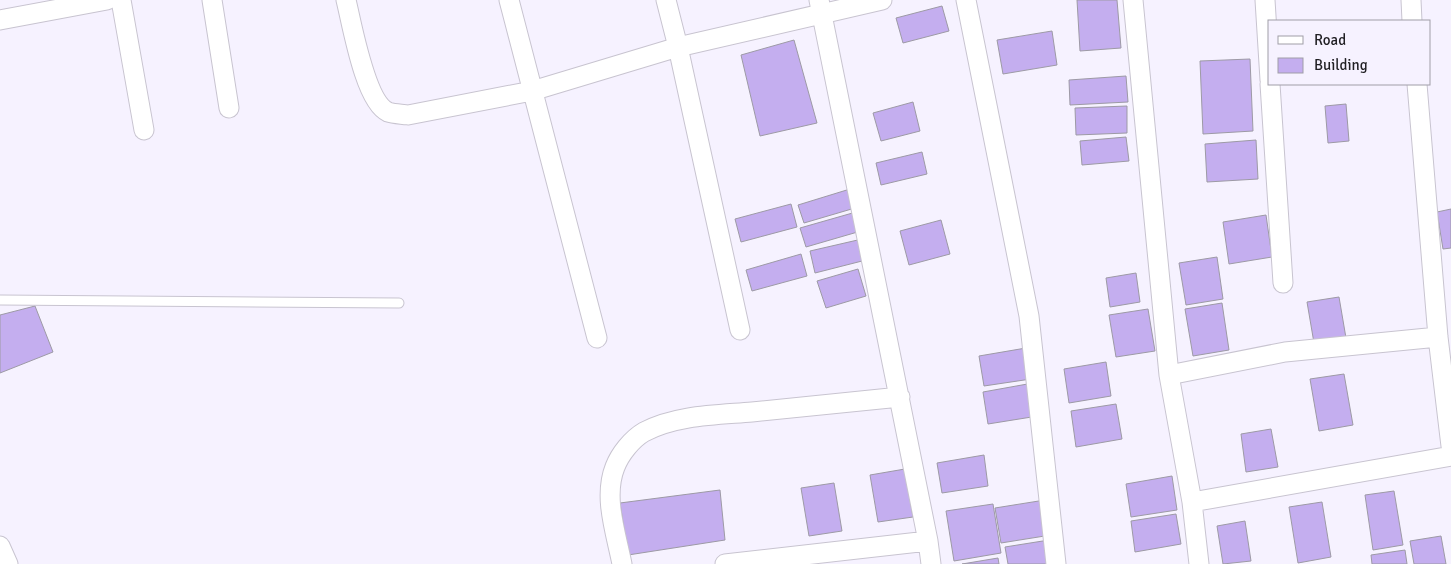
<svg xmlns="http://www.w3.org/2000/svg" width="1451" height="564" viewBox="0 0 1451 564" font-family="Signika,sans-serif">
<rect width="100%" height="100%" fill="#f6f2ff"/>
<path fill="#c4aeef" stroke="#9d9aa5" d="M1077 0H1117L1121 48 1080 51Z
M942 6 949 31 903 43 896 18Z
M1052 31 1057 65 1003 74 997 40Z
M794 40 817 123 760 136 741 55Z
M1250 59 1253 131 1203 134 1200 61Z
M1126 76 1128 102 1070 105 1069 80Z
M913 102 920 131 881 141 873 113Z
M1346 104 1349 141 1328 143 1325 106Z
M1127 106V133L1076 135 1075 108Z
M1126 137 1129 161 1082 165 1080 141Z
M1256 140 1258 179 1207 182 1205 144Z
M922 152 927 174 881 185 876 163Z
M850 189 855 208 804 223 798 205Z
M791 204 797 227 741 242 735 219Z
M1451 209V248L1443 249 1437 212Z
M856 212 861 231 806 247 800 228Z
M1266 215 1272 257 1229 264 1223 222Z
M941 220 950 254 909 265 900 231Z
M862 239 866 260 815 273 810 251Z
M801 254 807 276 752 291 746 270Z
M1217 257 1223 299 1186 305 1179 263Z
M858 269 866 296 826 308 817 281Z
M1136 273 1140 302 1110 307 1106 278Z
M1339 297 1346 338 1314 343 1307 302Z
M1222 303 1229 350 1193 356 1185 309Z
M35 306 53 352 0 373V315Z
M1148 309 1155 351 1116 357 1109 315Z
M1026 348 1031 379 984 386 979 356Z
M1106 362 1111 396 1069 403 1064 369Z
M1344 374 1353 425 1319 431 1310 379Z
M1033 383 1038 416 988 424 983 392Z
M1116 404 1122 439 1076 447 1071 411Z
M1271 429 1278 467 1246 472 1241 434Z
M984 455 988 486 942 493 937 463Z
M905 469 913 517 878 522 870 475Z
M1172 476 1177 510 1131 517 1126 484Z
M834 483 842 531 809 536 801 488Z
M720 490 725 540 628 555 620 503Z
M1394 491 1403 545 1373 550 1365 495Z
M1045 500 1051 535 1001 543 995 508Z
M1322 502 1331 557 1298 563 1289 507Z
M993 504 1001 553 954 561 946 511Z
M1176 514 1181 544 1135 552 1131 521Z
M1245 521 1251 561 1223 564 1217 526Z
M1441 536 1446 564H1414L1410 541Z
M1049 540 1052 564H1008L1005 547Z
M1405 550 1407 564H1372L1371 555Z
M998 558 999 564H962Z"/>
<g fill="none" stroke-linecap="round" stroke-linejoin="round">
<g stroke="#c8c4d0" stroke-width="11">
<path id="service" d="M0 300 399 303"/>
</g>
<g stroke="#c8c4d0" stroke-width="21">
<path id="minor" d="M121 0 144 130
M212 0 229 108
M346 0C352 24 365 102 388 112 394 114 402 114 408 115L532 91 678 47 882 0
M509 0 597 338
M666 0 678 47 740 330
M819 0 928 541 931 564
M966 0 1029 316 1056 564
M1133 0 1169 375 1192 502 1199 564
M1265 0 1270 80
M1411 0 1412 21
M0 20 107 0
M1270 84 1283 283
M1417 84 1438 337 1451 446
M1169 375 1285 352 1438 337
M1192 502 1451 456
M0 546 8 564
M622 564C616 533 603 497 615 467 620 454 632 439 644 432 676 415 717 415 752 412 801 407 850 402 900 397
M725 564 928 541"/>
</g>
<use href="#service" stroke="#fff" stroke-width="9"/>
<use href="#minor" stroke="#fff" stroke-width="19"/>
</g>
<rect x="1268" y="20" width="162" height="65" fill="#f6f2ff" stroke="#a09ea7"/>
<rect x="1278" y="36" width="25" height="8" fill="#ffffff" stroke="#a09ea7"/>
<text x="1314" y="45" font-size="15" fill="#201f23">Road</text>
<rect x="1278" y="58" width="25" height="15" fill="#c4aeef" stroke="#a09ea7"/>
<text x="1314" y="70" font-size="15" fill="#201f23">Building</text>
</svg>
